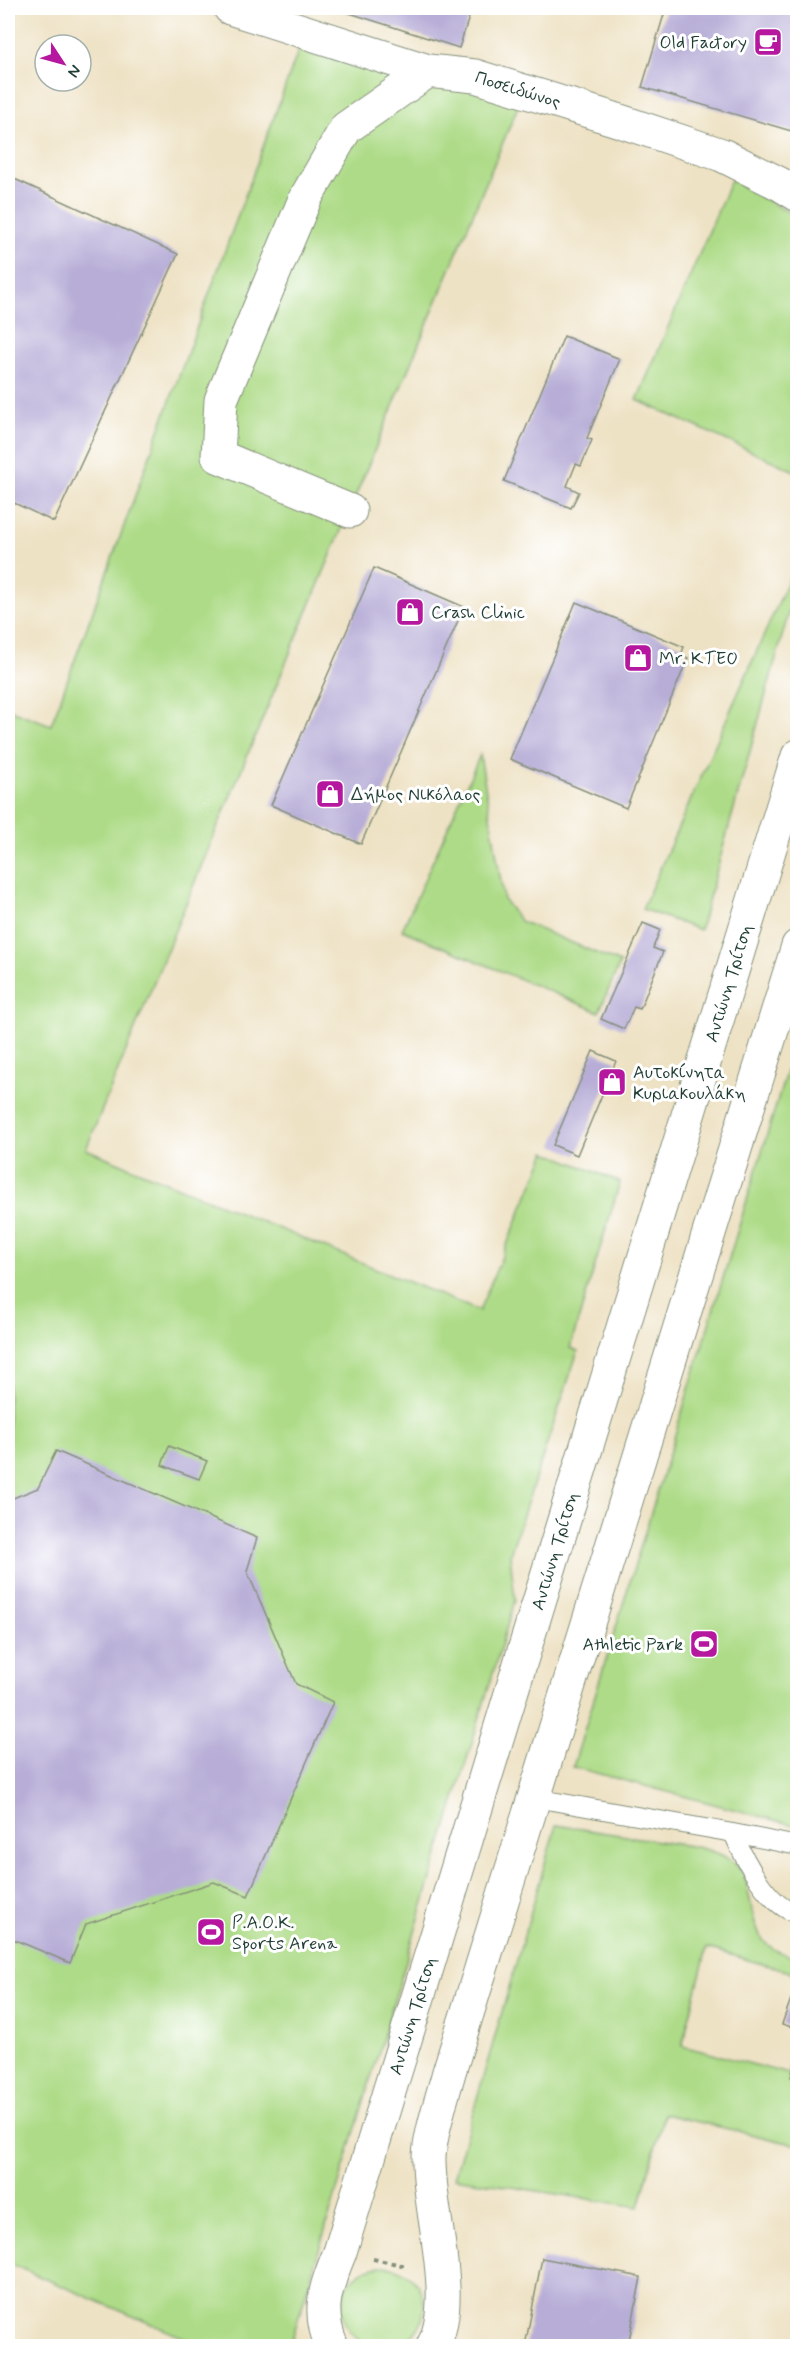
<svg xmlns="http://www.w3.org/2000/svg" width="805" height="2354" viewBox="0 0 805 2354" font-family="Mynerve,sans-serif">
<rect width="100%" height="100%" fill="#fff"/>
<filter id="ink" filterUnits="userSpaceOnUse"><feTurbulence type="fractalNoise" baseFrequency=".0167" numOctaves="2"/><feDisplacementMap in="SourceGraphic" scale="12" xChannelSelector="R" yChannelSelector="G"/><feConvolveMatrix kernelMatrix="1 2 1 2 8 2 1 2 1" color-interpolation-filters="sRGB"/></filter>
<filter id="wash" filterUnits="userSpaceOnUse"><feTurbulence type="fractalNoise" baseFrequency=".008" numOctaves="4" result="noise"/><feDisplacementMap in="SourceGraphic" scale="24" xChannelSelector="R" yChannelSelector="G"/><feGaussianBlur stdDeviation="1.35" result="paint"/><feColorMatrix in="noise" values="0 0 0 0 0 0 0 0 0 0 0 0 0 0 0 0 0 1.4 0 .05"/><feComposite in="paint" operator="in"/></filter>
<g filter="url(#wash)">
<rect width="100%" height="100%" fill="#eee2c4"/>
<path fill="#addb87" stroke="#668c5e" stroke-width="1.5" d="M303 38 521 99 207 852 86 1149 479 1311 546 1152 620 1182 570 1348 578 1351 510 1554 515 1600 290 2346H203L8 2263V709L51 725Z
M731 180 797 217V472L637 400Z
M797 561V583L700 930 642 909Z
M480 755 504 900 520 921 620 963 599 1012 402 930Z
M797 1037V1826L573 1767Z
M556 1825 696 1847C712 1851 729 1855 740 1869 746 1875 746 1883 748 1891 757 1930 754 1947 797 1958V1974L707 1948 682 2046 797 2076V2145L664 2114 639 2207 454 2178Z
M342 2307a41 41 0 1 1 82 0a41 41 0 1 1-82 0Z"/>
<g id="blocks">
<path fill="#b7add7" d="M334 8H472L459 48Z
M666 8H798V133L642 87Z
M8 176 178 254 54 522 8 500Z
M564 336 620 359 587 438 592 440 581 466 576 464 567 486 579 492 571 508 504 481Z
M374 568 464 607 361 844 271 805Z
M576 602 684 647 681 655 688 658 626 808 510 759Z
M643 923 660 930 653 948 663 952 640 1009 634 1007 624 1029 601 1019Z
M593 1051 616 1061 577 1155 553 1145Z
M169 1446 207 1461 199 1479 162 1465Z
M56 1451 257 1538 247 1571 296 1684 333 1702 248 1896 214 1882 86 1924 70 1963 8 1937V1500L38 1488Z
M791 1999 798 2001V2029L782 2024Z
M797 2054H798V2079L791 2077Z
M542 2258 641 2277 628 2346H525Z"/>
</g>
</g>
<g filter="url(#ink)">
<use href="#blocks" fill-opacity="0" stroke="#86907c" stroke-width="1.5"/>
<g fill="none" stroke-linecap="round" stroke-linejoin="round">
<g stroke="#86907c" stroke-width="20">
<path id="lane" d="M535 1798 733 1833 798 1846
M733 1833C744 1859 768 1907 798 1914"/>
</g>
<g stroke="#86907c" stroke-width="35">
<g id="street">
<path id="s1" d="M230 8 428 71 475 76 614 119 722 155 780 184 798 195"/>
<path d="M350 511 218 456 221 400 305 199 346 128 428 71"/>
</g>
</g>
<g stroke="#86907c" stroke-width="35">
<g id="secondary">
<path id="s2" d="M332 2346C316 2311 326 2286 340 2252L798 756"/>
<path d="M433 2346C458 2299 429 2214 429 2161 428 2139 443 2095 449 2072L798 946"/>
</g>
</g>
<path stroke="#86907c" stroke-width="4" stroke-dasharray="4.5 4.5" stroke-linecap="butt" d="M373 2259 407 2266"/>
<use href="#lane" stroke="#fff" stroke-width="18"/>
<use href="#street" stroke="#fff" stroke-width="33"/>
<use href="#secondary" stroke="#fff" stroke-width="33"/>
</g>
</g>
<defs>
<g id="cafe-square" transform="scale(1.5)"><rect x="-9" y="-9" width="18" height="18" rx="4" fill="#b5179e" stroke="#fff"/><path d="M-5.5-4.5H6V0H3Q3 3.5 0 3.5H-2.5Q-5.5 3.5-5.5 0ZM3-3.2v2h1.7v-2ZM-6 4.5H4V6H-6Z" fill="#fff"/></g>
<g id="shop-square" transform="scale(1.5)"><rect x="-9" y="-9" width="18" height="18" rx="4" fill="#b5179e" stroke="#fff"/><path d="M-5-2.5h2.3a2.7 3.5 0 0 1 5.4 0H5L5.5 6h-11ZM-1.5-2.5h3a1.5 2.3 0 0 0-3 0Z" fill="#fff"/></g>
<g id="stadium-square" transform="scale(1.5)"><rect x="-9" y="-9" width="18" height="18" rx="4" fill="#b5179e" stroke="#fff"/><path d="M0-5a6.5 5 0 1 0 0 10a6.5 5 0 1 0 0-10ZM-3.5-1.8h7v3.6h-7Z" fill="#fff"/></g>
</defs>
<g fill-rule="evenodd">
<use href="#cafe-square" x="768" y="42"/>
<use href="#shop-square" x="410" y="612"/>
<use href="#shop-square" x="638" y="658"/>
<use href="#shop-square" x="330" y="794"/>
<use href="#shop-square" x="612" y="1082"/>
<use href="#stadium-square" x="704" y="1644"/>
<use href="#stadium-square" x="211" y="1932"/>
</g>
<g text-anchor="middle" stroke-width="6" stroke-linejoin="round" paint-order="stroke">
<g font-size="18" fill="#1f3d34" stroke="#fff" text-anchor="start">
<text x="747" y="48" text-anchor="end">Old Factory</text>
<text x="431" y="618">Crash Clinic</text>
<text x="659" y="664">Mr. KTEO</text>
<text x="351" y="800">Δήμος Νικόλαος</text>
<text x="633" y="1078">Αυτοκίνητα<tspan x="633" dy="21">Κυριακουλάκη</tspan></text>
<text x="683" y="1650" text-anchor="end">Athletic Park</text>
<text x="232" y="1928">P.A.O.K.<tspan x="232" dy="21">Sports Arena</tspan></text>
</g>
<g font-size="18" fill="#1f3d34" stroke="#fff">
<text dy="6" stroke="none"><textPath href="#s1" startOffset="300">Ποσειδώνος</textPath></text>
<text dy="6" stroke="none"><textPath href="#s2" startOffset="1425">Αντώνη Τρίτση</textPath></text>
<text dy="6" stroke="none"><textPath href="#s2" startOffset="831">Αντώνη Τρίτση</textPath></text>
<text dy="6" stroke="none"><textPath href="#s2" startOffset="345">Αντώνη Τρίτση</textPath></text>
</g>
</g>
<rect width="805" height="2354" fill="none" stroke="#fff" stroke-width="30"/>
<g transform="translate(63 63) rotate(126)"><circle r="28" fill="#ffffff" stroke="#a5b1ae" stroke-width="1.5"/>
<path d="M0-4.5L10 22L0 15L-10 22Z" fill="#b5179e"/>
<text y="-9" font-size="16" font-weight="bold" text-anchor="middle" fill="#1f3d34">N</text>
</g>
</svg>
